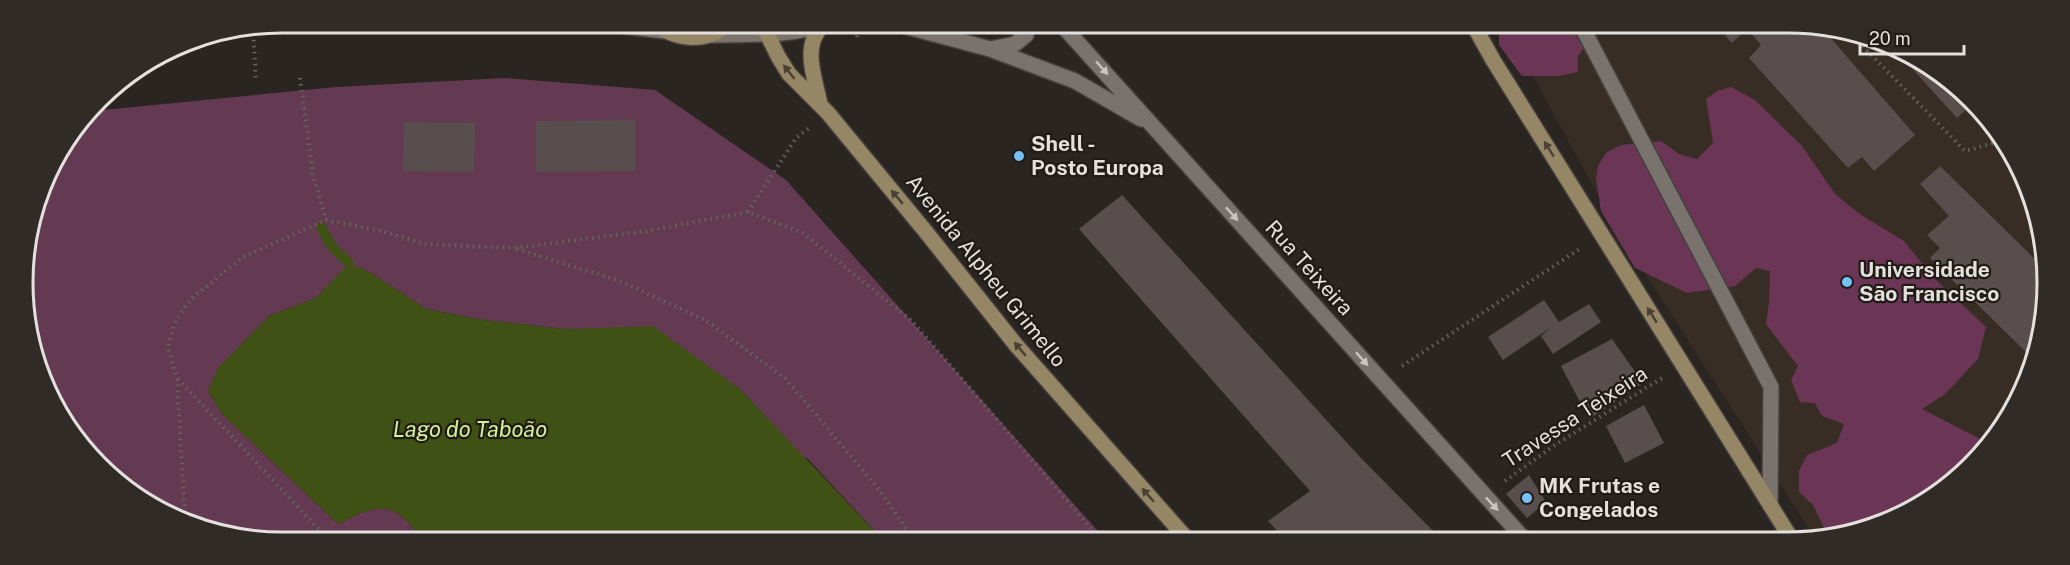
<svg xmlns="http://www.w3.org/2000/svg" width="2070" height="565" viewBox="0 0 2070 565" font-family="'Public Sans',sans-serif">
<rect width="100%" height="100%" fill="#2b2521"/>
<path fill="#382d25" d="M1506 26 1838 27 1932 66 2003 138 2042 231 2043 333 2013 412 1959 478 1887 523 1816 540 1613 223Z"/>
<path fill="#643a52" d="M505 78 655 90 786 180 1105 539H882L808 459 564 329 484 320 426 309 371 273 349 264 316 298 269 316 208 391 222 414 338 524C359 513 383 499 404 518 411 525 417 533 425 538H232L138 499 127 488 56 399 31 350 23 265 49 168 93 111 336 87Z"/>
<path fill="#6b3655" d="M1499 26 1591 27 1595 32 1578 56V72L1558 76H1522L1499 45Z
M1731 87 1755 100 1802 146 1835 194 1861 215 1904 241 1931 275 1986 327 1978 359 1945 394 1922 409 1988 443 1959 478 1887 523 1829 538 1813 505 1799 492V471L1807 455 1837 443 1844 424 1822 416 1815 403 1800 402 1791 380 1798 366 1766 324 1769 303 1770 271 1756 268 1735 286 1687 293 1635 268 1601 211 1596 179 1598 166 1606 153 1621 145 1661 141 1679 154 1697 159 1713 143 1706 99 1717 91Z"/>
<path fill="#405115" d="M349 263 371 273 426 309 484 320 564 329 653 326 740 389 882 539 425 538C417 533 411 525 404 518 383 499 359 513 338 524L222 414 208 391 218 368 269 316 316 298Z"/>
<g fill="none" stroke-linecap="round" stroke-linejoin="round">
<path stroke="#405115" stroke-width="10" d="M321 227 332 247 349 263"/>
</g>
<path fill="#574e4d" d="M1718 27H1821L1915 135 1874 171 1862 157 1848 168 1749 58 1761 45 1747 29 1732 43Z
M1897 52 1932 66 1971 105 1957 118Z
M635 120V171L536 172V121Z
M404 122 475 123 474 172 403 171Z
M1940 166 2042 266 2043 333 2033 359 1930 258 1940 248 1927 235 1949 216 1920 184Z
M1122 195 1360 457 1437 535 1431 540 1285 539 1268 521 1310 491 1079 229Z
M1544 300 1559 322 1589 304 1601 322 1553 354 1541 336 1550 328 1503 360 1488 337Z
M1612 339 1643 383 1589 419 1561 366Z
M1644 405 1664 443 1625 463 1606 426Z
M1529 475 1546 502 1527 518 1506 494Z"/>
<g fill="none" stroke-linecap="round" stroke-linejoin="round">
<g stroke="#45403d" stroke-width="18">
<path id="lane" d="M1582 27 1771 387 1770 505"/>
</g>
<g stroke="#45403d" stroke-width="18">
<path id="street" d="M608 24 664 31
M897 24 990 49 1075 81 1141 119
M1062 25 1525 540
M710 35C745 34 791 37 824 24
M990 49 1015 44 1026 35 1027 25"/>
</g>
<g stroke="#45403d" stroke-width="18">
<path id="secondary" d="M656 24C677 41 707 43 728 24
M762 24 779 58 789 74 828 113 926 232 1016 345 1187 539
M1474 26 1493 60 1792 540
M820 104C815 78 801 46 823 25"/>
</g>
<path stroke="#68635f" stroke-width="4" stroke-dasharray="1.5 4.5" stroke-linecap="butt" d="M253 28 256 81
M1850 33 1965 151 2004 140
M857 37 859 24
M300 78 313 175 326 220
M748 212 796 138 809 128
M517 249 620 281 705 320 785 378 881 492 913 539
M1402 366 1581 248
M178 379 327 538
M1505 481 1555 445 1662 378
M185 518 177 379 168 347 176 320 192 298 243 257 326 220 382 231 424 244 514 248 647 231 748 212 803 233 912 321 1100 539"/>
<use href="#lane" stroke="#79726d" stroke-width="15"/>
<use href="#street" stroke="#79726d" stroke-width="15"/>
<use href="#secondary" stroke="#958666" stroke-width="15"/>
</g>
<defs><path id="oneway-solid" d="M-6-.8H1V-3.2L6.5 0L1 3.2V.8H-6Z" transform="scale(1.5)"/></defs>
<g fill="#c9c4c1">
<use href="#oneway-solid" transform="translate(1102 68) rotate(48)"/>
<use href="#oneway-solid" transform="translate(1232 214) rotate(48)"/>
<use href="#oneway-solid" transform="translate(1362 359) rotate(48)"/>
<use href="#oneway-solid" transform="translate(1492 504) rotate(47)"/>
</g>
<g fill="#4a4033">
<use href="#oneway-solid" transform="translate(789 72) rotate(-128)"/>
<use href="#oneway-solid" transform="translate(1549 149) rotate(-122)"/>
<use href="#oneway-solid" transform="translate(897 197) rotate(-130)"/>
<use href="#oneway-solid" transform="translate(1652 315) rotate(-122)"/>
<use href="#oneway-solid" transform="translate(1020 349) rotate(-130)"/>
<use href="#oneway-solid" transform="translate(1148 495) rotate(-131)"/>
</g>
<g fill="#76c0f7" stroke="#211b17" stroke-width="2">
<circle cx="1019" cy="156" r="6"/>
<circle cx="1847" cy="282" r="6"/>
<circle cx="1527" cy="498" r="6"/>
</g>
<g text-anchor="middle" stroke-width="4.5" stroke-linejoin="round" paint-order="stroke">
<g font-size="21" font-weight="bold" fill="#e4e0dd" stroke="#211b17" text-anchor="start">
<text x="1031" y="151">Shell -<tspan x="1031" dy="24">Posto Europa</tspan></text>
<text x="1859" y="277">Universidade<tspan x="1859" dy="24">São Francisco</tspan></text>
<text x="1539" y="493">MK Frutas e<tspan x="1539" dy="24">Congelados</tspan></text>
</g>
<g font-size="21" fill="#e4e0dd" stroke="#211b17">
<text transform="translate(1309 268) rotate(48)" y="7">Rua Teixeira</text>
<text transform="translate(986 271) rotate(51)" y="7">Avenida Alpheu Grimello</text>
<text transform="translate(1575 417) rotate(-33)" y="7">Travessa Teixeira</text>
</g>
<g font-size="22" font-style="italic" fill="#d3f19a" stroke="#211b17">
<text x="470" y="437">Lago do Taboão</text>
</g>
</g>
<path d="M0 0H2070V565H0ZM282 33H1788A249 249 0 0 1 2037 282V283A249 249 0 0 1 1788 532H282A249 249 0 0 1 33 283V282A249 249 0 0 1 282 33Z" fill="#312b27" fill-rule="evenodd"/>
<path fill="none" stroke="#e4e0dd" stroke-width="3" d="M282 33H1788A249 249 0 0 1 2037 282V283A249 249 0 0 1 1788 532H282A249 249 0 0 1 33 283V282A249 249 0 0 1 282 33Z"/>
<path d="M1860 45v9h104v-9" fill="none" stroke="#e4e0dd" stroke-width="3"/>
<text x="1869" y="45" font-size="18" fill="#e4e0dd" stroke="#211b17" stroke-width="4.5" paint-order="stroke">20 m</text>
</svg>
